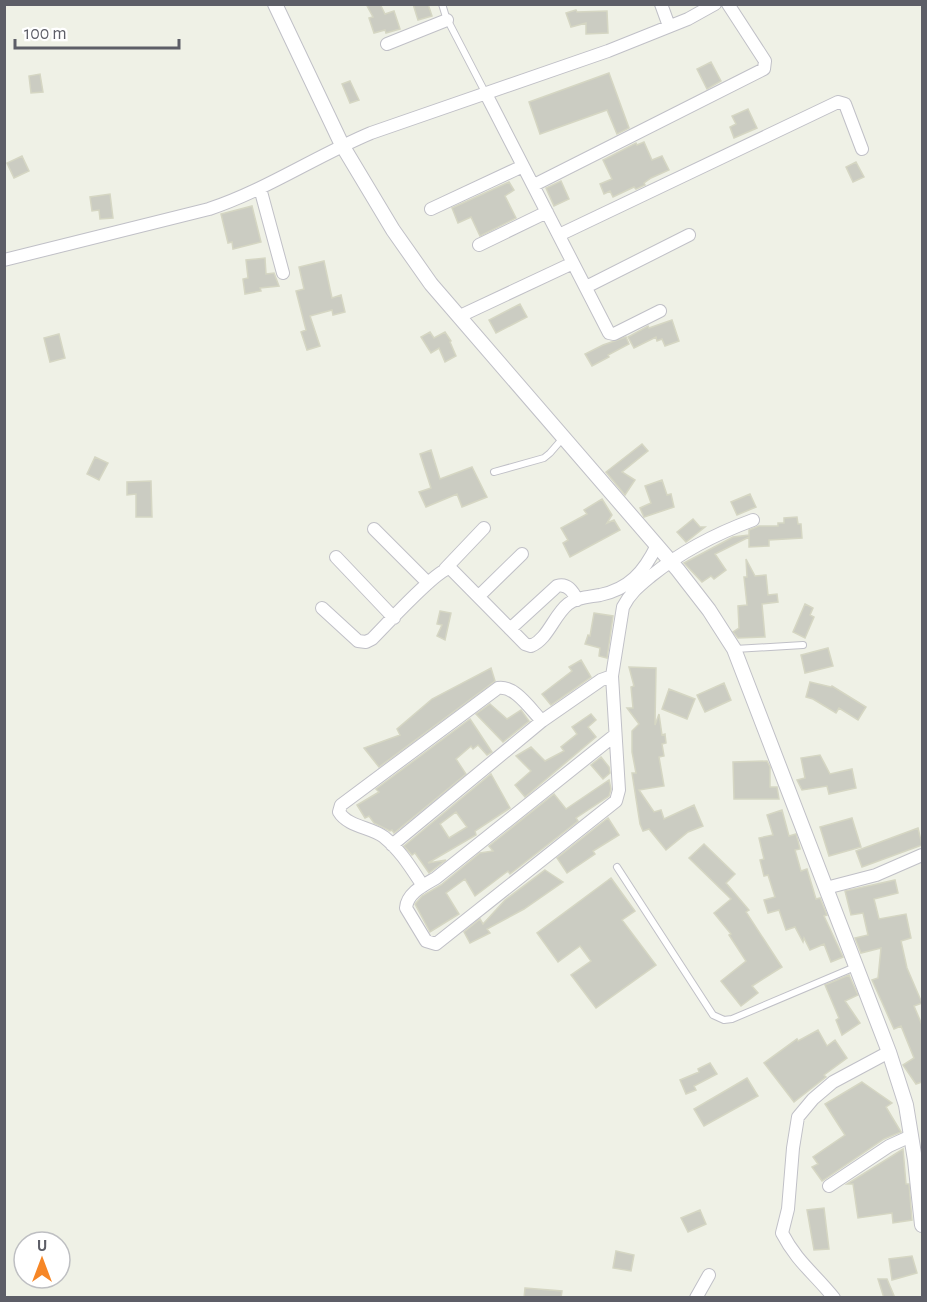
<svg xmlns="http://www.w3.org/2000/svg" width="927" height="1302" viewBox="0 0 927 1302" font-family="'Alegreya Sans',sans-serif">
<rect width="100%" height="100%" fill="#eff1e6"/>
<path fill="#cbccc2" stroke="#d5d6c3" stroke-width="1.5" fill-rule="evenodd" d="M366 4H380L385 14 394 11 400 29 386 33 385 30 374 33 369 18 373 17Z
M413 4H428L432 16 418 20Z
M576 10 577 12 607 11 608 33 586 34V23L571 27 566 13Z
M711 62 721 81 707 89 697 69Z
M609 73 629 128 617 134 607 110 540 134 529 102Z
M40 74 43 92 31 93 29 76Z
M350 81 359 100 350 103 342 84Z
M748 109 757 128 734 138 730 127 736 124 732 116Z
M644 142 652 160 662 156 669 170 651 178 644 183 645 185 636 189 634 187 613 197 610 191 604 194 600 184 612 179 603 160 636 143 637 145Z
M22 156 29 171 14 178 7 163Z
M856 162 864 177 853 182 846 167Z
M561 181 569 199 554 206 546 188Z
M509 182 514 190 505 196 516 218 480 236 471 217 458 223 452 208Z
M110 194 113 218 100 219 99 210 92 211 90 197Z
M252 206 261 242 233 249 232 242 228 243 221 214Z
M265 258 266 274 274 273 279 286 260 288 261 291 245 294 243 279 248 278 246 260Z
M324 261 332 298 341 295 345 312 333 315 332 310 310 316 320 346 307 350 301 332 306 330 296 291 304 289 299 267Z
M520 304 527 317 496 333 489 320Z
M672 320 679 341 665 346 662 339 657 341 656 337 634 348 628 337 648 326 649 328Z
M430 332 434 338 445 332 451 341 450 342 456 356 445 362 439 348 431 353 421 337Z
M59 334 65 358 50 362 44 338Z
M626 337 629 344 608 355 609 357 592 366 585 354 603 345Z
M642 444 648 451 622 472 635 480 625 495 606 472Z
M431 450 440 479 472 467 487 497 462 507 457 494 426 507 419 492 431 488 420 454Z
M95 457 108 463 99 480 87 474Z
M662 480 667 495 671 494 674 507 644 517 640 508 651 503 645 486Z
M151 481 152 517H136V494L127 495V482Z
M750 494 756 507 737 515 731 502Z
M602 499 612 515 607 523 614 520 620 530 570 557 563 543 568 540 561 528 587 514 584 510Z
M797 517 798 524H801L802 538 769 540V546L749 547V537L715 554 726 570 714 579 711 576 702 582 684 563 733 537 749 535V530L759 526H778V523H784V518Z
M693 519 700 527H705L686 542 677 532Z
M746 559 755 576 766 575 768 595 777 594 778 602 762 604 765 637 738 638 733 632 739 628 738 606 747 605 744 577H747Z
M805 604 813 608 810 615 814 617 805 638 793 632Z
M440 611 451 613 445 640 437 636 442 625 437 624Z
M594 613 613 616 607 658 599 656 600 648 585 644 588 635 590 636Z
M828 648 833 666 805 673 801 655Z
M581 660 591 677 551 705 542 694 572 671 569 667Z
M629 667 656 668 655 725 659 714 662 735 665 734 666 743 662 744 664 756 659 757 664 786 639 790 654 812 661 810 664 819 694 805 703 826 688 832 666 850 649 829 643 831 640 824 632 773H636L632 752V731L639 724 627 708H633L631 687 634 686Z
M491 668 495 681 379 767 364 748 400 735 397 729 432 699Z
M810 682 831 687 832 686 866 707 858 720 839 708 836 713 813 699 806 697Z
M724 683 731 700 705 712 697 695Z
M669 689 695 699 687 719 662 709Z
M490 704 507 719 521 710 529 721 503 742 476 714Z
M591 714 596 720 588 727 596 737 525 797 515 785 531 771 516 756 531 747 545 761 564 751 561 747 577 734 572 727Z
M470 719 492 752 487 755 478 745 473 749 471 746 456 759 466 774 394 833 392 830 390 831 374 823 369 816 365 818 357 805 379 792 376 789Z
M820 755 830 774 852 769 856 788 829 794 827 786 802 790 797 780 805 778 801 758Z
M601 757 609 767 610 773 603 779 591 765Z
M767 761 770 767V787H777L779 799H734L733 762Z
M491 774 510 808 475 831 476 835 428 863 446 860 429 873 415 853 412 855 404 846ZM456 812 467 827 449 838 440 824Z
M609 780 611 789 609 796 576 818 578 821 510 874 508 871 475 896 465 879 446 893 459 914 430 932 415 904 422 896 441 885 480 853 493 851 489 846 554 794 566 809Z
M782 810 789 836 796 834 798 841 800 849 795 850 801 871 807 869 816 899 820 898 827 915 824 916 843 957 831 962 824 944 810 950 804 938 803 942 795 927 786 930 779 910 768 913 764 900 775 897 768 875 764 876 760 860 764 859 759 838 773 835 767 815Z
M608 818 619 835 593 851 595 854 567 873 557 858Z
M852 818 861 847 829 856 820 827Z
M918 828 922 845 862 867 856 851Z
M704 844 735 874 726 883 749 910 746 912 782 967 752 986 758 993 741 1006 721 981 746 961 729 935 731 934 714 913 731 899 689 858Z
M545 870 563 882 524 909 487 929 490 933 470 943 464 932 480 919 483 924 505 900Z
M611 878 635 911 622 920 656 965 596 1008 571 975 591 961 580 946 558 962 537 933Z
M895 880 898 893 874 899 879 919 906 914 911 938 901 941 907 968 922 1003 914 1006 922 1025V1082L916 1084 903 1065 914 1058 901 1026 894 1029 872 980 878 978 881 948 861 953 855 938 868 935 863 913 851 915 845 891Z
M849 975 858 995 845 1001 860 1023 842 1035 836 1020 839 1018 825 985Z
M818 1030 827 1046 835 1040 847 1058 824 1075 826 1077 794 1102 764 1063 797 1039 798 1041Z
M710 1063 717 1074 694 1086 696 1090 686 1094 680 1080 699 1072 698 1069Z
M747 1078 758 1096 704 1126 694 1109Z
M862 1082 892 1103 886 1107 901 1132 884 1139 822 1181 812 1167 818 1164 813 1157 845 1135 825 1104Z
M903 1149 906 1184H909L912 1220 893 1223 892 1213 858 1218 853 1184H847Z
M824 1208 829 1249 814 1250 807 1210Z
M700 1210 706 1224 688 1232 681 1218Z
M616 1251 634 1255 631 1271 613 1268Z
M912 1256 917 1273 892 1280 889 1259Z
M878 1279H887L895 1298H884Z
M525 1288 562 1291 561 1298H524Z"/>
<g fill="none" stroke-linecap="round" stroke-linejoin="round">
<g stroke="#c0c0c7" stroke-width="8">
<path id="service" d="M442 4 446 17 486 94
M494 472 544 458 550 453 563 438
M735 649 803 645
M617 867 713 1015 724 1020 732 1019 855 967"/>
</g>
<g stroke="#c0c0c7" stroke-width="14">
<path id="minor" d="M661 4 669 26
M387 44 447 20
M486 94 609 333 614 334 660 311
M534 185 764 69 765 61 728 4
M260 188 283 273
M431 209 523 166
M559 235 838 102 845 104 862 149
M479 245 547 212
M4 260 209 209C266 190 316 156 371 133L608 51 688 19 715 4
M586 287 689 235
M460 316 573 263
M374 529 428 583
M336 557 394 618
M445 569 484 528
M479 596 522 554
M322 608 358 641 366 642 372 639C385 626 436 570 450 568L525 644 531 646C548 639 554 615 568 604 577 597 589 597 600 595 629 589 644 572 657 545
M510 629 557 586C567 583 573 591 577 600
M615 735 436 878C424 885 407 893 406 908L426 941 436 944 616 801 619 790 612 676 623 607C630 593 639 586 651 576 682 551 715 534 753 520
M392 845 542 721 601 680 612 676
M423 886C411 868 401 851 384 837 371 827 348 827 339 812L341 805 498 688C515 685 531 710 542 721
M826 888 876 875 922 855
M829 1186 889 1146 911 1136
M696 1298 709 1275
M834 1298C814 1273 797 1262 782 1233L788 1209 793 1148 798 1117 813 1099 833 1082 889 1052"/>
</g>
<g stroke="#c0c0c7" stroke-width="16">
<path id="tertiary" d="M275 4 342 145 393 230 431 284 678 570 709 610 734 649 889 1052 906 1105 915 1160 922 1225"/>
</g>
<use href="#service" stroke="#fff" stroke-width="6"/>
<use href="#minor" stroke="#fff" stroke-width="12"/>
<use href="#tertiary" stroke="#fff" stroke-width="14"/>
</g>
<rect width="927" height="1302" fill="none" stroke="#5d5e67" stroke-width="12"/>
<g transform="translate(42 1260)"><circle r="28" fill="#ffffff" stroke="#bebfc2" stroke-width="1.5"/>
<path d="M0-4.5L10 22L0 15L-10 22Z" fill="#f68626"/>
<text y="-9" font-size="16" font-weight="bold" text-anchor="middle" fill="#5d5e67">U</text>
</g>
<path d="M15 39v9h164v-9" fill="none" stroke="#5d5e67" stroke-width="3"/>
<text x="24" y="39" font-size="18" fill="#5d5e67" stroke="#ffffff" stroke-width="4.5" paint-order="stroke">100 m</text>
</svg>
